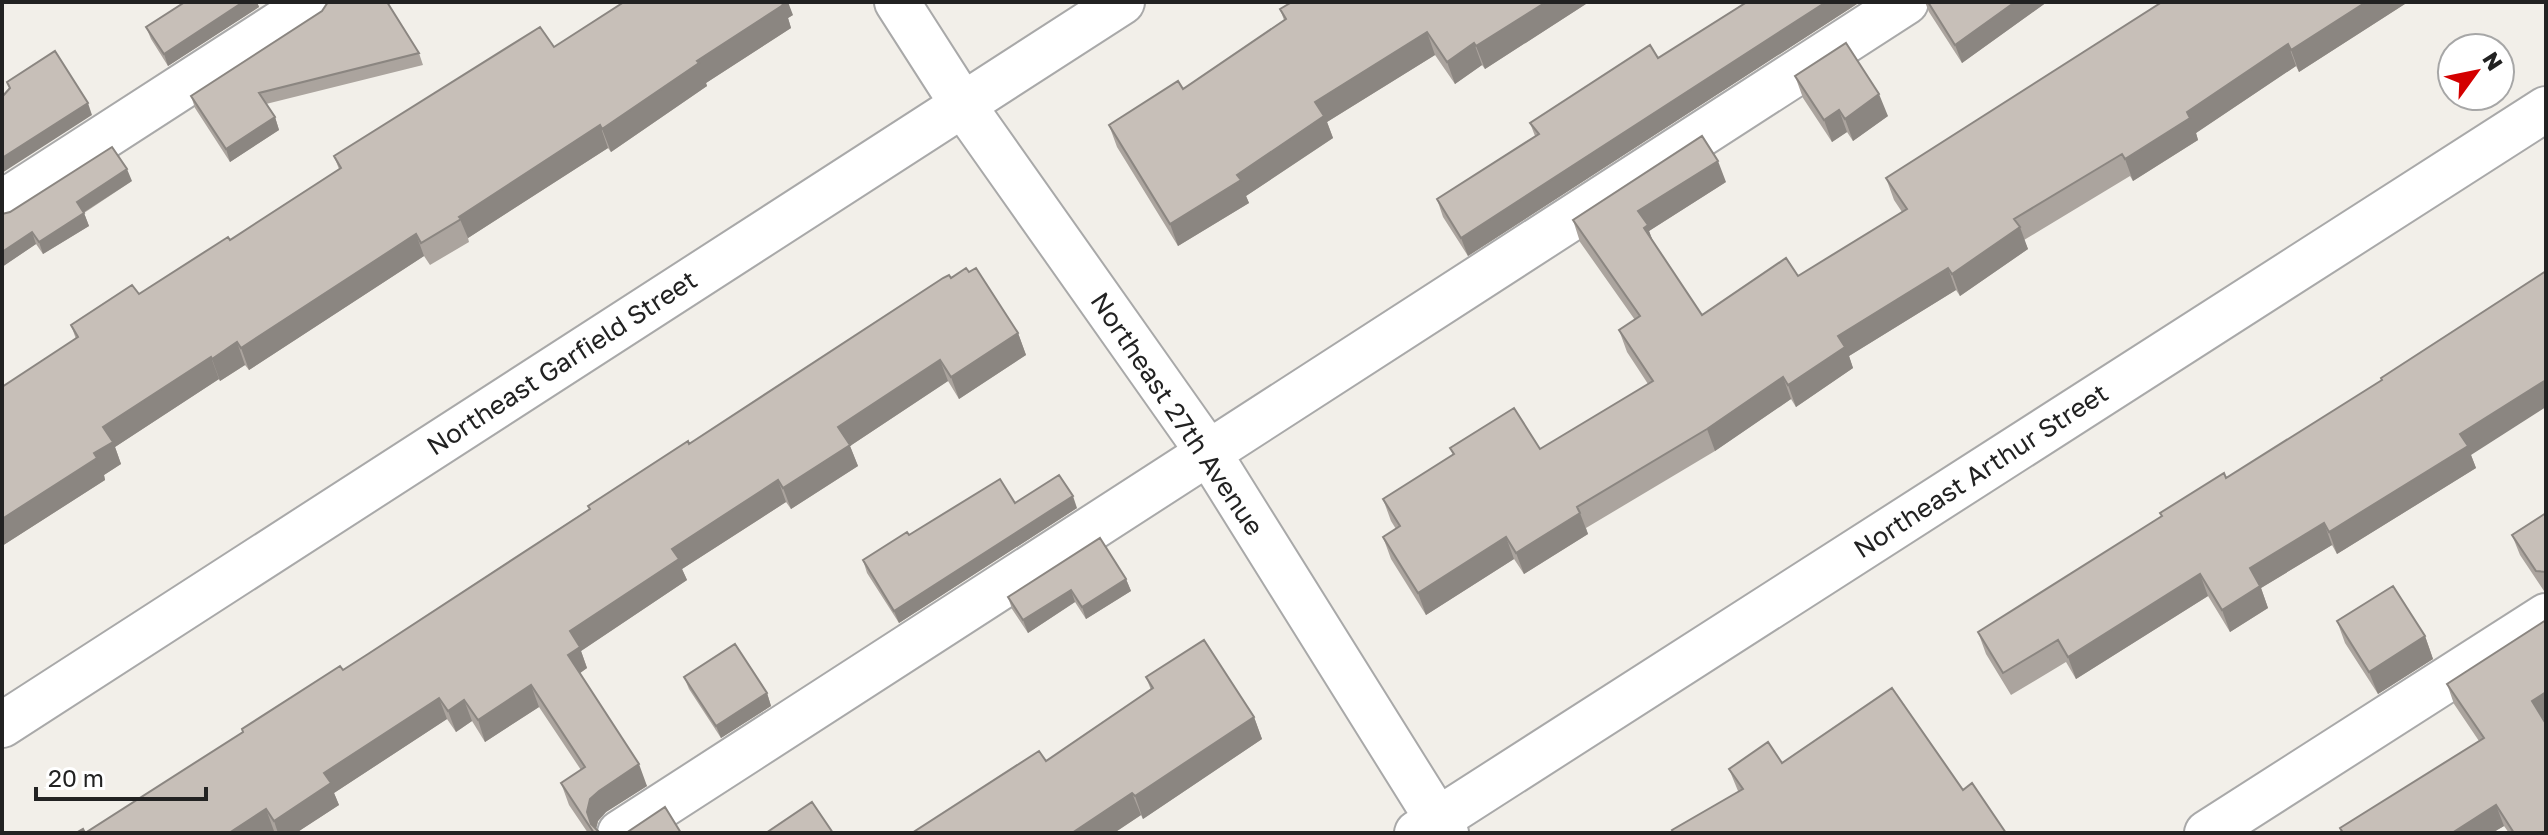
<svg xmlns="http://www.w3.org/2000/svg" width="2548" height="835" viewBox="0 0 2548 835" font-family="'Golos Text',sans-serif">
<rect width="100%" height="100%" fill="#f2efe9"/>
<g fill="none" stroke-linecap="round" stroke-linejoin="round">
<g stroke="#a9a9a9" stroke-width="48">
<path id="minor" d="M897 2 963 105 1208 452 1446 833
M2 203 313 2
M2 725 1122 2
M620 833 1906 2
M1417 833 2546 109
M2207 833 2546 616"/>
</g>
<use href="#minor" stroke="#fff" stroke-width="44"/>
</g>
<path fill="#aba49e" d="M185 2H257L259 7 168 66 151 39 146 27Z
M1292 2H1589L1485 69 1482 65 1455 84 1435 55 1327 122 1333 138 1246 196 1249 203 1178 246 1117 147 1109 125 1183 89 1284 20 1280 9Z
M1746 2H1860L1468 256 1443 217 1437 199 1535 136 1530 123 1658 58Z
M1925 2H2047L1962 63 1929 12Z
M2162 2H2408L2299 72 2296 66 2196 133 2198 140 2133 181 2130 176 2024 240 2028 249 1960 296 1956 290 1849 356 1853 368 1796 407 1791 399 1715 451 1586 528 1588 534 1524 574 1514 559 1426 615 1391 559 1383 537 1396 529 1391 521 1383 499 1453 455 1450 448 1540 449 1648 384 1627 352 1619 330 1635 320 1580 242 1573 220 1726 182 1649 231 1654 244 1702 315 1798 276 1902 212 1894 200 1886 178Z
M793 15 788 18 791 28 706 83 707 86 611 152 608 148 468 238 469 242 430 265 424 256 249 370 245 365 220 381 219 379 115 447 121 464 104 475 105 480 2 546V387L76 339 71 325 139 294 230 240 339 169 334 156 554 47Z
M419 53 423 65 266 104 275 117 279 130 230 162 195 108 191 96Z
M1795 76 1888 116 1853 141 1847 132 1832 142 1803 98Z
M132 181 84 213 89 226 43 254 36 244 2 267V214Z
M951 278 1018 333 1026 355 959 399 948 381 850 446 858 466 791 509 786 502 682 569 687 580 581 651 587 668 580 673 647 786 606 812 598 821 596 829 600 833H588L569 805 561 783 581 770 539 707 485 742 472 721 456 732 447 719 334 793 339 805 296 833H275L274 831 270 833H76H85L368 654 589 509 588 506 689 444Z
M2471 455 2476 468 2337 554 2332 545 2261 588 2268 608 2230 632 2208 596 2076 679 2066 662 2011 695 1986 654 1978 632 2162 516 2160 513 2226 478Z
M1015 503 1077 508 899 623 867 573 863 560 909 535Z
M2546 513V592L2544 591 2520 555 2512 535Z
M1126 579 1131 591 1086 619 1075 602 1028 633 1012 609 1008 597Z
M2546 620V717L2543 719 2546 833H2509L2504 826 2492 833H2342L2340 828 2479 741 2454 704 2447 684Z
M2337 621 2425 636 2433 659 2378 694 2345 643Z
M684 677 767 693 771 706 721 738 689 689Z
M1146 677 1254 717 1262 739 1143 819 1141 815 1114 833H912L1046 761 1151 690Z
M1782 763 1963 790 1738 791 1729 769Z"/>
<path fill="#8b8681" d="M243 2H257L259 7 168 66 164 54Z
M779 2H788L793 15 788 18 791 28 706 83 707 86 611 152 602 129Z
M1546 2H1589L1485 69 1476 46Z
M1826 2H1860L1468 256 1461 238Z
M2015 2H2047L1962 63 1955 45Z
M2366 2H2408L2299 72 2291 50Z
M1427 32 1435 55 1327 122 1333 138 1246 196 1249 203 1178 246 1170 224 1237 175 1315 102Z
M1474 43 1482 65 1455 84 1447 62Z
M2288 44 2296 66 2196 133 2198 140 2133 181 2125 159 2187 112Z
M1879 94 1888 116 1853 141 1845 119Z
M88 103 92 115 2 173V158Z
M1839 110 1847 132 1832 142 1824 120Z
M275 117 279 130 230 162 226 149Z
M600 125 608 148 468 238 459 217Z
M1718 161 1726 182 1649 231 1655 247 1652 250 1638 211Z
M127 169 132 181 81 214 77 202Z
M84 213 89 226 43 254 39 242Z
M2020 227 2028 249 1960 296 1952 274Z
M32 232 36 244 2 267V252Z
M416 234 424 256 249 370 241 348Z
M1948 268 1956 290 1849 356 1853 368 1796 407 1788 385 1838 336Z
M1018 333 1026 355 959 399 951 377Z
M237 342 245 365 220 381 212 359Z
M211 357 219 379 115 447 121 464 104 475 105 480 2 546V519L103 427Z
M940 360 948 381 850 446 858 466 791 509 783 488 838 427Z
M1783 377 1791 399 1715 451 1707 429Z
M2546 380V407L2471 455 2476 468 2337 554 2329 532 2460 434Z
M778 480 786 502 682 569 687 580 581 651 587 668 576 676 568 655 570 631 672 549Z
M1073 496 1077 508 899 623 894 611Z
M1580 513 1588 534 1524 574 1516 553Z
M2324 523 2332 545 2261 588 2268 608 2230 632 2222 610 2250 568Z
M1506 537 1514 559 1426 615 1418 593Z
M2200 574 2208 596 2076 679 2068 657Z
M1126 579 1131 591 1086 619 1082 607Z
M1071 590 1075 602 1028 633 1023 620Z
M2425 636 2433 659 2378 694 2369 672Z
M531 685 539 707 485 742 478 720Z
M2546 692V717L2539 721 2532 701Z
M767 693 771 706 721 738 716 726Z
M439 698 447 719 334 793 339 805 296 833H278L274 821 324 773Z
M464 700 472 721 456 732 448 711Z
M1254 717 1262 739 1143 819 1135 796Z
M639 764 647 786 606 812 598 821 595 833H594L587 812 590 799 599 791Z
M1132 793 1141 815 1114 833H1072Z
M2496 805 2504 826 2492 833H2452Z
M266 809 274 831 270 833H229Z"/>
<path fill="#c7bfb8" stroke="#8b8681" stroke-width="2" d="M185 2H243L164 54 146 27Z
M328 2H387L419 53 259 93 275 117 226 149 191 96 322 11Z
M624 2H781L783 5 697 61 699 63 602 129 600 125 459 217 461 219 421 243 416 234 241 348 237 342 212 359 211 357 103 427 113 442 94 453 97 458 2 519V395L3 394 2 387 78 337 71 325 132 285 139 294 228 237 230 240 341 168 334 156 540 27 554 47Z
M1292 2H1546L1476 46 1474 43 1447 62 1427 32 1315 102 1324 116 1237 175 1241 180 1170 224 1109 125 1178 81 1183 89 1286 19 1280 9Z
M1747 2H1826L1461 238 1437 199 1539 134 1530 123 1650 45 1658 58Z
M1928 2H2015L1955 45Z
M2162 2H2366L2291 50 2288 44 2187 112 2190 118 2125 159 2122 154 2014 219 2020 227 1952 274 1948 268 1838 336 1845 347 1788 385 1783 377 1707 429 1577 507 1580 513 1516 553 1506 537 1418 593 1383 537 1400 526 1383 499 1454 454 1450 448 1514 408 1540 449 1653 381 1619 330 1640 316 1573 220 1702 136 1718 161 1638 211 1648 225 1644 228 1702 315 1786 258 1798 276 1907 209 1886 178Z
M1846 43 1879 94 1845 119 1839 110 1824 120 1795 76Z
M55 51 88 103 2 158V97L10 88 7 82Z
M112 147 127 169 77 202 84 213 39 242 32 232 2 252V214L10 212Z
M966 268 969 272 976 268 1018 333 951 377 940 360 838 427 850 445 783 488 778 480 672 549 679 559 570 631 580 647 568 655 639 764 599 791 590 799 587 812 591 824 600 833H594L561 783 585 767 531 685 478 720 464 700 448 711 439 698 324 773 331 783 274 821 266 809 229 833H76L83 829 85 833 243 732 242 729 340 666 343 670 368 654 590 509 588 506 688 441 689 444 943 278 949 275 951 278Z
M2546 271V380L2460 434 2468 446 2329 532 2324 523 2250 568 2260 586 2222 610 2200 574 2068 657 2058 640 2003 673 1978 632 2162 516 2160 513 2224 473 2226 478 2382 380 2381 378Z
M1059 475 1073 496 894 611 863 560 907 532 909 535 1000 479 1015 503Z
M2546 513V572L2536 571 2512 535Z
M1100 538 1126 579 1082 607 1071 590 1023 620 1008 597Z
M2393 586 2425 636 2369 672 2337 621Z
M2546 620V692L2532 701 2546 724V833H2514L2496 805 2452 833H2343L2340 828 2484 738 2447 684Z
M1204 640 1254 717 1135 796 1132 793 1072 833H912L1039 751 1046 761 1153 688 1146 677Z
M735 644 767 693 716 726 684 677Z
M1892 688 1963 790 1972 783 2006 833H1674L1672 830 1743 789 1729 769 1768 742 1782 763Z
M812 802 833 833H766Z
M665 807 681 833H624H626Z"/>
<g text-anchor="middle" stroke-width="6" stroke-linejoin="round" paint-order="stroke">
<g font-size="26" fill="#222" stroke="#fff">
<text transform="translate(562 363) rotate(-33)" y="9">Northeast Garfield Street</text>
<text transform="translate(1177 414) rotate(56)" y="9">Northeast 27th Avenue</text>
<text transform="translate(1981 471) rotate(-33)" y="9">Northeast Arthur Street</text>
</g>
</g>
<rect width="2548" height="835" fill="none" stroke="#222222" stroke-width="8"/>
<g transform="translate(2476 72) rotate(57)"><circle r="38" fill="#ffffff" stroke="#a7a7a7" stroke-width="2"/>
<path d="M0-6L14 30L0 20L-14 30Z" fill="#d40000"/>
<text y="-12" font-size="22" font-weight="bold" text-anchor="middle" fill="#222222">N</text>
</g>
<path d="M36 787v12h170v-12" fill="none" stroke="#222222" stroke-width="4"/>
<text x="48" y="787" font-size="24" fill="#222222" stroke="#ffffff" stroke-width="6" paint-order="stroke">20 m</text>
</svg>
